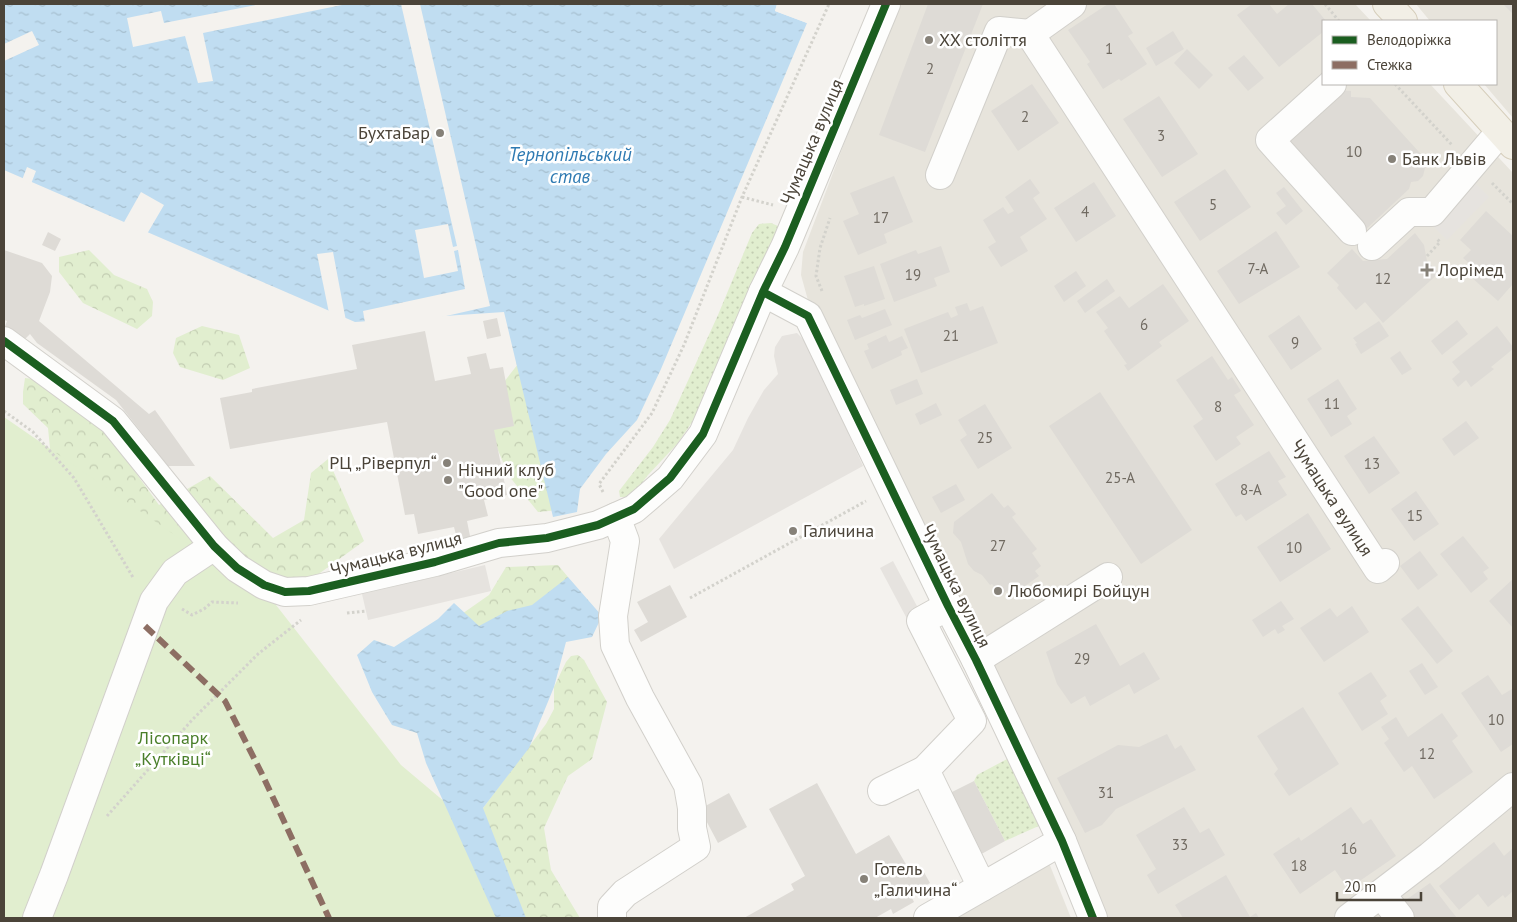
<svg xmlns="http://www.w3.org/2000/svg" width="1517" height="922" viewBox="0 0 1517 922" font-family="'PT Sans',sans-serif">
<defs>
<pattern id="grass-dots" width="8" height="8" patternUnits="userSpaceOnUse" patternTransform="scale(1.25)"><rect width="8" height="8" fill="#e1eecf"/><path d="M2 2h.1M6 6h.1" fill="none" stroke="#c3cdb2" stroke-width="1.8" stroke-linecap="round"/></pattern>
<pattern id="forest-crowns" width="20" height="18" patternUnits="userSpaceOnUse" patternTransform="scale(1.25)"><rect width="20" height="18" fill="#e1eecf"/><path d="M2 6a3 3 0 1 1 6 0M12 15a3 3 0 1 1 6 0" fill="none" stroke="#c3cdb2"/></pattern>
<pattern id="water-ripples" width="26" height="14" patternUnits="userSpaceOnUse" patternTransform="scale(1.25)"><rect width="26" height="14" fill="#c0ddf1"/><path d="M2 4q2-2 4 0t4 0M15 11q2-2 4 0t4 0" fill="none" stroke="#a6bfcf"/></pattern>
</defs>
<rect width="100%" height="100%" fill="#f4f2ee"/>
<path fill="#e7e4dc" d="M897 4H1355L1371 21H1323V84H1430L1513 173V918H1105L809 304 801 275 803 252Z
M1416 4H1513V118L1484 84H1496V21H1430Z
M1049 863 1071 918H946Z"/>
<path fill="url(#grass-dots)" d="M771 223 778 226 775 240 711 389 694 419 678 443 648 475 631 497H620L619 491 653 447 670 420 718 315 752 233 759 224Z
M1009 758 1041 825 1005 841 974 781 977 775Z"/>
<path fill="url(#forest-crowns)" d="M89 250 114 275 147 289 153 302 152 316 137 329 83 303 59 272V257Z
M202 326 239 335 250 368 223 380 180 367 173 353 176 338Z
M518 364 559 510 538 512 509 476 491 434 504 382Z
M25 378 41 380 99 422 159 505 210 476 273 538 304 520 311 473 328 459 364 541 276 605 255 629 53 479 48 428 23 404V392Z
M558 565 568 577 563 592 481 642 449 623 489 595 506 567Z
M578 655 584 660 607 702 592 759 568 776 544 828 551 870 580 918H518L471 824 546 724 554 709V687L566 662 571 656Z"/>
<path fill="#e1eecf" d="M4 417 276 605 401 765 471 824 517 918H4Z"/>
<path fill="#e6e3df" d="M1473 181 1489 197 1447 240 1431 224Z
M797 333 801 337 809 346 863 466 674 569 659 539 733 450 748 418 764 390 778 374 774 356 775 347 782 336Z
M893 561 944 657 931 664 880 568Z
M485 565 491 591 368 620 362 594Z"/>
<path fill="url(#water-ripples)" d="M4 4H777L775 11 807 23 661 369 637 420 606 454 580 489 577 512 553 517 504 312 355 322 4 170Z
M568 577 602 616 592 637 566 642 554 687 529 748 483 808 526 918H496L426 763 417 733 392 725 372 692 357 655 374 640 394 647 438 619 454 603 479 626 507 611 532 605Z"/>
<path fill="#f4f2ee" d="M261 4H347L203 33 213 81 198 83 185 36 133 47 127 18 161 11 164 23Z
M401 4H420L490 306 433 319 365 323 363 311 465 289 458 250 454 251 458 271 424 278 415 230 448 224 453 247 457 246Z
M777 4H780L778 9 808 21 807 23 775 11Z
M32 31 39 45 4 61V44Z
M27 167 36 171 31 184 22 180Z
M141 192 164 205 147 234 123 224Z
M333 252 346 321 329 313 317 254Z"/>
<path fill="#dedbd6" d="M928 4H983L925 152 879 135Z
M1108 4H1114L1133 33 1128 36 1147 64 1121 81 1119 79 1103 89 1087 64 1090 62 1068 30Z
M1252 4H1269L1277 14 1289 4H1312L1326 21H1323V32L1279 67 1237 15Z
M1503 4H1513V14Z
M1173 31 1184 49 1156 66 1146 48Z
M1187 49 1213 75 1199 89 1174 63Z
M1244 55 1264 78 1248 91 1228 68Z
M1032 84 1059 123 1018 151 991 111Z
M1337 90 1351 91V97L1370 98 1429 163 1425 168 1423 176 1418 181 1411 182 1409 189 1362 233 1278 141Z
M1159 96 1198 154 1162 177 1123 119Z
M1225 169 1251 207 1200 241 1174 202Z
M894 176 913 222 884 234 887 243 858 255 843 221 859 214 850 193Z
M1030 179 1040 193 1033 198 1047 219 1020 237 1028 251 1001 267 988 247 996 242 983 220 1003 207 1008 214 1014 211 1005 197Z
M1094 182 1116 216 1076 242 1054 208Z
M1284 187 1303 211 1286 225 1276 213 1286 206 1276 193Z
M1486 211 1513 236V284L1498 301 1471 277 1477 270 1463 258 1471 250 1460 240Z
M1276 231 1300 267 1239 304 1217 271Z
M48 232 61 239 55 251 42 245Z
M1415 233 1424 245 1427 261 1439 273 1383 323 1365 302 1356 310 1337 288 1339 285 1327 273 1352 249 1363 261 1387 259Z
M941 246 950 272 934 278 937 286 894 302 880 264 916 250 918 254Z
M4 250 42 263 52 276 50 292 39 321 149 414 155 410 195 466H168L116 400 37 343 30 334 23 341 4 329 7 321 4 320Z
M874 266 885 299 864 306V304L855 307 844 276Z
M1076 271 1086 286 1064 302 1054 286Z
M1107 279 1115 291 1085 313 1077 301Z
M1163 284 1189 321 1159 342 1162 346 1128 371 1124 365 1127 364 1104 331 1108 328 1096 312 1120 296 1129 308Z
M967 303 970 311 983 306 998 343 921 373 904 329 948 312 951 318 958 315 955 307Z
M885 309 892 325 855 340 847 320 860 315 862 318Z
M1299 315 1322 349 1291 370 1268 336Z
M497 318 501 336 487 339 483 321Z
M1457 320 1468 334 1442 355 1431 341Z
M1379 321 1389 336 1361 354 1355 344 1357 343 1353 338Z
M1497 326 1513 347V349L1491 367 1494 369 1471 387 1466 380 1458 387 1452 379 1460 372 1452 362Z
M425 331 435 381 471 374 467 357 486 353 490 369 503 367 514 426 494 430 507 495 484 500 488 516 467 521 471 541 458 543 454 527 418 534 414 514 405 515 387 422 230 449 220 398 252 392V389L357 369 352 345Z
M886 335 889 342 902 336 908 348 901 351 902 355 872 369 864 351 869 349 867 344Z
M1400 351 1412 369 1402 375 1390 358Z
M1212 356 1228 380 1232 377 1241 391 1234 395 1254 425 1236 437 1241 444 1216 461 1193 426 1203 419 1176 380Z
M917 379 923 394 896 405 890 390Z
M1338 379 1357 409 1347 416 1352 424 1331 437 1307 399Z
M1100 392 1192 530 1141 564 1049 426Z
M936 403 942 415 920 425 915 414Z
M985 404 1012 448 978 469 960 440 967 435 958 420Z
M1466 421 1479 438 1454 456 1442 439Z
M1374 436 1400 473 1369 494 1344 456Z
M1269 451 1286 477 1278 481 1287 495 1246 521 1241 514 1236 517 1215 484Z
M956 484 965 500 941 513 932 497Z
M1416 491 1439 524 1414 541 1391 509Z
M992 493 1004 508 1008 505 1016 514 1012 517 1037 549 1032 553 1041 566 1035 571 1039 576 1014 594 1010 589 1001 595 992 584 990 585 982 575 974 571 968 564 961 542 953 533 954 522Z
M1308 513 1331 549 1280 582 1257 547Z
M1463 536 1489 568 1483 572 1488 579 1471 593 1440 554Z
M1420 551 1438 575 1418 590 1400 566Z
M1513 579V628L1489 601Z
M670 585 687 617 641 642 634 630 648 622 637 602Z
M1281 601 1294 619 1282 626 1285 630 1278 634 1275 629 1263 637 1252 620Z
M1352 606 1369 632 1324 662 1300 628 1330 608 1337 617Z
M1418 606 1453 651 1437 664 1401 619Z
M1096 624 1120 666 1144 652 1160 679 1134 694 1129 684 1090 706 1085 696 1071 704 1057 684 1046 652Z
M1422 663 1438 687 1425 695 1409 671Z
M1371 672 1387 696 1380 701 1388 714 1362 731 1338 693Z
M1488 675 1502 695 1512 689 1513 690V744L1501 752 1461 693Z
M1303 707 1339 764 1289 796 1274 774 1278 769 1257 736Z
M1442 713 1458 736 1452 741 1473 772 1434 799 1412 766 1404 772 1384 743 1389 739 1381 727 1396 717 1408 737Z
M1167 734 1175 749 1181 745 1196 770 1116 809 1102 825 1085 833 1057 778 1118 745 1139 747Z
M974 781 1005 841 976 857 944 796Z
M817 783 856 854 889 835 911 873 921 867 930 883 910 894 914 902 893 914 891 909 875 918H744L794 890 791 884 805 876 769 809Z
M729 793 747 827 718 843 700 809Z
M1184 807 1200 833 1209 828 1225 855 1158 894 1147 875 1156 869 1136 835Z
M1351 807 1363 824 1371 819 1396 856 1348 889 1335 870 1300 894 1273 854 1299 837 1301 841Z
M1494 842 1504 856 1513 848V891L1505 898 1503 895 1488 907 1478 894 1459 910 1439 886Z
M1226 875 1250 917 1256 913 1259 918H1183L1175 905Z
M1430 883 1449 908 1457 918H1415L1403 902Z"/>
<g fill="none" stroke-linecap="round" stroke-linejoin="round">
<g stroke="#d2d0cb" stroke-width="30">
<g id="minor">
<path id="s1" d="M1072 4 1030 34 1378 569 1385 563"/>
<path d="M1332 84 1270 140 1352 231"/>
<path d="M940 175 999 31 1030 34"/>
<path d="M1372 246 1409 212H1432L1500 132"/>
<path d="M763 292 808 316 948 606 976 660 1062 841 1093 918"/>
<path d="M4 341 113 421 214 546 237 568 264 585 285 592 309 591 435 562 499 543 547 538 598 525 634 509 670 478 703 434 763 292 785 247 886 4"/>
<path d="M976 660 1108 577"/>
<path d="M925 770 972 721 921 621 948 606"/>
<path d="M882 791 925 770 982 887"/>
<path d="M1381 894 1400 918"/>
<path d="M37 918 54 875 154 601 175 572 214 546"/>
<path d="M612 918V907L625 893 696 847 692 828V808L688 785 640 698 615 645 613 616 625 541 616 517"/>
<path d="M928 918 1062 841"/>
<path d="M1349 918 1430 856 1513 787"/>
</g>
</g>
<g stroke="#d6cebb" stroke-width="30">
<path id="major" d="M1387 4 1403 21
M1458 84 1513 145"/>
</g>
<path stroke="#d3d2cc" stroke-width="3" stroke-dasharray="2.5 2.5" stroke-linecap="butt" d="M1325 4 1339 21
M1395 84 1452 145
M1492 183 1513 204
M742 197 773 205
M1427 256 1440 242 1436 238
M822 291 816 276 820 248 830 218
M4 411 33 432 74 478 134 579
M603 492 599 484 652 413 684 345 742 197 829 4
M690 598 866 501
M182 609 192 615 204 609 212 602 238 603
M347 613 366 611
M107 816 192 720 258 654 301 620"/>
<use href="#minor" stroke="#fdfdfc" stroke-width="28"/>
<use href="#major" stroke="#f2efe6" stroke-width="28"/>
<path stroke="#8d6e63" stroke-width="6" stroke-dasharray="12 6" stroke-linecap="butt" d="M145 626 225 701 262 774 329 918"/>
<g stroke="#fff" stroke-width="11">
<path id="cycleway" d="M763 292 808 316 948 606 976 660 1062 841 1093 918
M4 341 113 421 214 546 237 568 264 585 285 592 309 591 435 562 499 543 547 538 598 525 634 509 670 478 703 434 763 292 785 247 886 4"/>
</g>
<use href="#cycleway" stroke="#1b5e20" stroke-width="8"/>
</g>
<g fill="#868178" stroke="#fff" stroke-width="2">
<circle cx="929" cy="40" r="5"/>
<circle cx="440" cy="133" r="5"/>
<circle cx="1392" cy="159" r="5"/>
<path d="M1424.5 262.5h5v5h5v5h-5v5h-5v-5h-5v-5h5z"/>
<circle cx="447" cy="463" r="5"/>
<circle cx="448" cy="480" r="5"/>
<circle cx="793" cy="531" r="5"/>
<circle cx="998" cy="591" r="5"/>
<circle cx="864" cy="879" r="5"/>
</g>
<g text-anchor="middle" stroke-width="5" stroke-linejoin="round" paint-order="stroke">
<g font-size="15" fill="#706a61">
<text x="1109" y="54">1</text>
<text x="930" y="74">2</text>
<text x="1025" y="122">2</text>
<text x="1161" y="141">3</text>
<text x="1354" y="157">10</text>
<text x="1213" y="210">5</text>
<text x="1085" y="217">4</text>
<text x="881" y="223">17</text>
<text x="1258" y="274">7-А</text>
<text x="913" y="280">19</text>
<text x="1383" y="284">12</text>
<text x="1144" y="330">6</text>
<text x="951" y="341">21</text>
<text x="1295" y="348">9</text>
<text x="1332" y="409">11</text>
<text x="1218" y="412">8</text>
<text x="985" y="443">25</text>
<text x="1372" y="469">13</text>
<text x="1120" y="483">25-А</text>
<text x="1251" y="495">8-А</text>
<text x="1415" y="521">15</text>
<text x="998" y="551">27</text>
<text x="1294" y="553">10</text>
<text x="1082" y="664">29</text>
<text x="1496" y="725">10</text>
<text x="1427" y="759">12</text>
<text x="1106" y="798">31</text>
<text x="1180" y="850">33</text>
<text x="1349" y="854">16</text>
<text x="1299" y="871">18</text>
</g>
<g font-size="18" fill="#4b4439" stroke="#fff" text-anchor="start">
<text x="939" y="46">ХХ століття</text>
<text x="430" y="139" text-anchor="end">БухтаБар</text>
<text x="1402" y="165">Банк Львів</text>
<text x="1438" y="276">Лорімед</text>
<text x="437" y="469" text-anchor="end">РЦ „Ріверпул“</text>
<text x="458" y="476">Нічний клуб<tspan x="458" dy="21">"Good one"</tspan></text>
<text x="803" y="537">Галичина</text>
<text x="1008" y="597">Любомирі Бойцун</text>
<text x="874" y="875">Готель<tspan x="874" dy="21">„Галичина“</tspan></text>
</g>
<g font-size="18" fill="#4b4439" stroke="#fff">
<text transform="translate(812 142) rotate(-67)" y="6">Чумацька вулиця</text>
<text dy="6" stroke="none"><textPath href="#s1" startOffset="605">Чумацька вулиця</textPath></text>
<text transform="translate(396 554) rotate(-14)" y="6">Чумацька вулиця</text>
<text transform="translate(956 586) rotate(64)" y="6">Чумацька вулиця</text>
</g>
<g font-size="18" fill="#4a7f2a" stroke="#fff">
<text x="173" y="744">Лісопарк<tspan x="173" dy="21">„Кутківці“</tspan></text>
</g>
<g font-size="19" font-style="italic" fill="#2e7ab2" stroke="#fff">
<text x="570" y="161">Тернопільський<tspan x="570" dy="22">став</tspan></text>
</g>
</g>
<rect width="1517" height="922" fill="none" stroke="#4b4439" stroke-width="10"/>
<rect x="1322" y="20" width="175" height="65" fill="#ffffff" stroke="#b7b4b0"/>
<rect x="1332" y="36" width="25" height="8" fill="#1b5e20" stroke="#b7b4b0"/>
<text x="1367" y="45" font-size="15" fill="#4b4439">Велодоріжка</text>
<rect x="1332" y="61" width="25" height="8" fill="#8d6e63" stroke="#b7b4b0"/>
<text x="1367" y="70" font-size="15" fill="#4b4439">Стежка</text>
<path d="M1337 892v8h84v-8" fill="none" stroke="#4b4439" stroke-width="2.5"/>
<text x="1344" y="892" font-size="15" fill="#4b4439" stroke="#ffffff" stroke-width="4" paint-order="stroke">20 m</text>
</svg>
